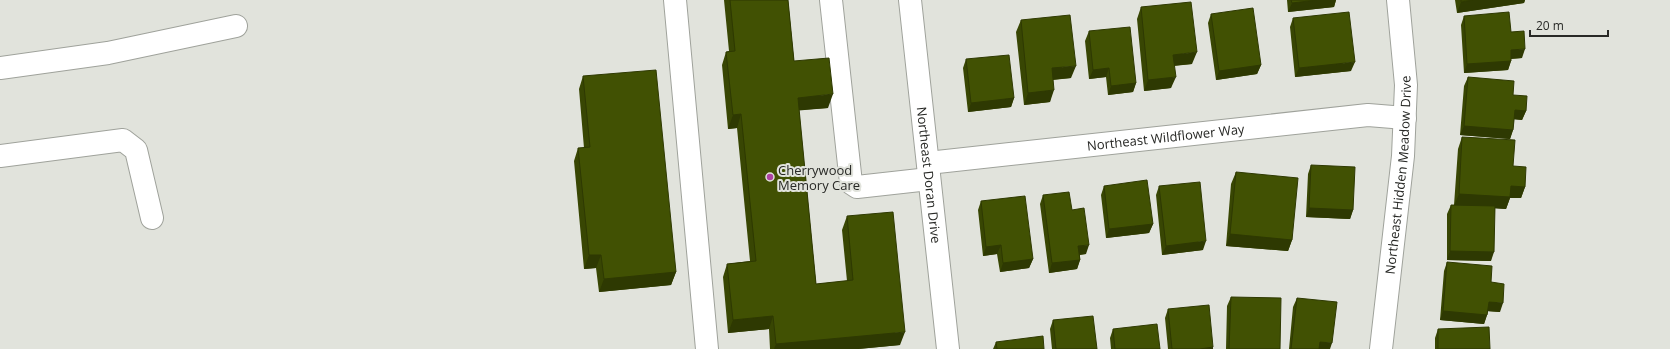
<svg xmlns="http://www.w3.org/2000/svg" width="1670" height="349" viewBox="0 0 1670 349" font-family="'Open Sans',sans-serif">
<rect width="100%" height="100%" fill="#e1e3dc"/>
<g fill="none" stroke-linecap="round" stroke-linejoin="round">
<g stroke="#9fa29b" stroke-width="24">
<g id="minor">
<path d="M675 0 707 349"/>
<path d="M831 0 851 183 857 187 929 179"/>
<path id="s1" d="M910 0 948 349"/>
<path d="M0 68 108 53 236 26"/>
<path d="M0 156 123 140 136 150 152 218"/>
<path id="s2" d="M928 163 1368 115 1405 118"/>
<path id="s3" d="M1381 349 1403 156 1406 85 1398 0"/>
</g>
</g>
<use href="#minor" stroke="#fff" stroke-width="22"/>
</g>
<path fill="#384603" d="M724 0H788L794 61 828 108 799 110 816 284 847 281 842 230 847 216 900 345 858 349H770L769 329 728 333 723 277 727 264 750 261 737 128 728 129 722 65 726 52 729 51Z
M1287 0H1336L1334 7 1288 12Z
M1455 0H1525L1524 3 1457 13Z
M1141 7 1192 64 1174 66 1171 88 1144 91 1137 19Z
M1211 14 1261 65 1257 74 1216 80 1208 23Z
M1464 16 1511 32 1522 58 1511 59V61L1508 70 1464 73 1461 25Z
M1293 18 1351 71 1295 77 1290 27Z
M1021 20 1071 78 1053 80 1050 102 1024 105 1016 32Z
M1089 31 1136 83 1133 92 1108 95 1106 77 1089 79 1085 41Z
M966 59 1014 98 1011 107 968 112 963 68Z
M583 76 676 272 671 285 599 292 596 268 584 269 574 161 578 148H584L579 89Z
M1468 77 1526 111 1522 120 1514 119 1513 130 1510 139 1460 135 1464 86Z
M1462 137 1513 166 1525 187 1521 198H1510L1506 209 1495 208 1491 261 1447 260V214L1451 205H1454L1458 149Z
M1311 165 1353 210 1350 219 1306 217 1308 174Z
M1236 172 1292 240 1288 251 1226 246 1231 184Z
M1104 186 1153 224 1149 233 1106 238 1101 195Z
M1159 186 1203 250 1162 255 1156 195Z
M1043 195 1072 210 1086 254 1080 255V260L1077 269 1049 273 1040 204Z
M981 201 1033 259 1029 268 1000 272 997 254 983 256 978 210Z
M1447 262 1491 282 1500 312 1488 311 1487 315 1484 324 1440 320 1444 271Z
M1231 297 1280 349H1226L1227 306Z
M1297 298 1330 349H1289L1293 307Z
M1168 309 1213 349H1168L1165 318Z
M1053 320 1097 349H1052L1050 329Z
M1113 329 1160 349H1111L1110 338Z
M1438 329 1490 349H1435V338Z
M996 342 1044 349H993Z"/>
<path fill="#2e3902" d="M1317 0H1336L1334 7 1288 12 1292 3Z
M1473 0H1525L1524 3 1457 13 1461 2Z
M1525 49 1522 58 1507 59 1511 50Z
M1197 52 1192 64 1169 66 1173 55Z
M1511 61 1508 70 1464 73 1467 64Z
M1355 62 1351 71 1295 77 1299 68Z
M1261 65 1257 74 1216 80 1219 71Z
M1076 66 1071 78 1048 80 1052 68Z
M1109 68 1106 77 1089 79 1093 70Z
M1176 77 1171 88 1144 91 1148 80Z
M1136 83 1133 92 1108 95 1111 86Z
M1054 90 1050 102 1024 105 1028 93Z
M833 94 828 108 793 111 798 98Z
M1014 98 1011 107 968 112 971 103Z
M1515 110 1526 111 1522 120 1511 119Z
M741 114 737 128 728 129 733 115Z
M1464 126 1513 130 1510 139 1460 135Z
M1511 186 1525 187 1521 198H1510L1506 209 1454 206 1459 194Z
M1309 208 1353 210 1350 219 1306 217Z
M1153 224 1149 233 1106 238 1109 229Z
M1230 234 1292 240 1288 251 1226 246Z
M1206 241 1203 250 1162 255 1166 246Z
M1001 245 997 254 983 256 986 247Z
M1089 245 1086 254 1075 255 1078 246Z
M1450 251 1494 252 1491 261 1447 260Z
M589 255H601L596 268 584 269Z
M1033 259 1029 268 1000 272 1003 263Z
M1080 260 1077 269 1049 273 1052 263Z
M676 272 671 285 599 292 604 279Z
M1489 302 1503 303 1500 312 1485 311Z
M1443 311 1487 315 1484 324 1440 320Z
M773 316 769 329 728 333 733 320Z
M905 332 900 345 858 349H774L776 344Z
M1320 342 1332 343 1330 349H1317Z
M1213 347V349H1200Z"/>
<path fill="#415103" stroke="#2e3902" d="M730 0H788L794 61 829 58 833 94 798 98 816 284 853 280 847 216 893 212 905 332 776 344 773 316 733 320 727 264 756 261 741 114 733 115 726 52 735 51Z
M1291 0H1317L1292 3Z
M1461 0H1473L1461 2Z
M1191 2 1197 52 1173 55 1176 77 1148 80 1141 7Z
M1253 8 1261 65 1219 71 1211 14Z
M1349 12 1355 62 1299 68 1293 18Z
M1509 12 1511 32 1524 31 1525 49 1511 50V61L1467 64 1464 16Z
M1070 15 1076 66 1052 68 1054 90 1028 93 1021 20Z
M1130 27 1136 83 1111 86 1109 68 1093 70 1089 31Z
M1009 55 1014 98 971 103 966 59Z
M656 70 676 272 604 279 601 255H589L578 148 590 147 583 76Z
M1468 77 1514 81 1513 95 1527 96 1526 111 1515 110 1513 130 1464 126Z
M1462 137 1515 140 1513 166 1526 167 1525 187 1511 186 1510 197 1459 194Z
M1311 165 1355 167 1353 210 1309 208Z
M1236 172 1298 178 1292 240 1230 234Z
M1147 180 1153 224 1109 229 1104 186Z
M1200 182 1206 241 1166 246 1159 186Z
M1069 192 1072 210 1084 208 1089 245 1078 246 1080 260 1052 263 1043 195Z
M1025 196 1033 259 1003 263 1001 245 986 247 981 201Z
M1451 205 1495 206 1494 252 1450 251Z
M1447 262 1492 266 1491 282 1504 284 1503 303 1489 302 1487 315 1443 311Z
M1231 297 1281 298 1280 349H1229Z
M1297 298 1337 302 1332 343 1320 342 1319 349H1291Z
M1209 305 1213 347 1200 349H1172L1168 309Z
M1093 316 1097 349H1056L1053 320Z
M1157 324 1160 349H1115L1113 329Z
M1489 327 1490 349H1438V329Z
M1043 336 1044 349H997L996 342Z"/>
<circle fill="#ad41a2" stroke="#e1e3dc" stroke-width="1.5" cx="770" cy="177" r="4"/>
<g text-anchor="middle" stroke-width="4" stroke-linejoin="round" paint-order="stroke">
<g font-size="13" fill="#282926" stroke="#e1e3dc">
<text dy="5" stroke="none"><textPath href="#s2" startOffset="239">Northeast Wildflower Way</textPath></text>
<text dy="5" stroke="none"><textPath href="#s1" startOffset="176">Northeast Doran Drive</textPath></text>
<text dy="5" stroke="none"><textPath href="#s3" startOffset="175">Northeast Hidden Meadow Drive</textPath></text>
</g>
<g font-size="13" fill="#282926" stroke="#e1e3dc" text-anchor="start">
<text x="778" y="175">Cherrywood<tspan x="778" dy="15">Memory Care</tspan></text>
</g>
</g>
<path d="M1530 30v6h78v-6" fill="none" stroke="#282926" stroke-width="2"/>
<text x="1536" y="30" font-size="12" fill="#282926" stroke="#e1e3dc" stroke-width="3" paint-order="stroke">20 m</text>
</svg>
